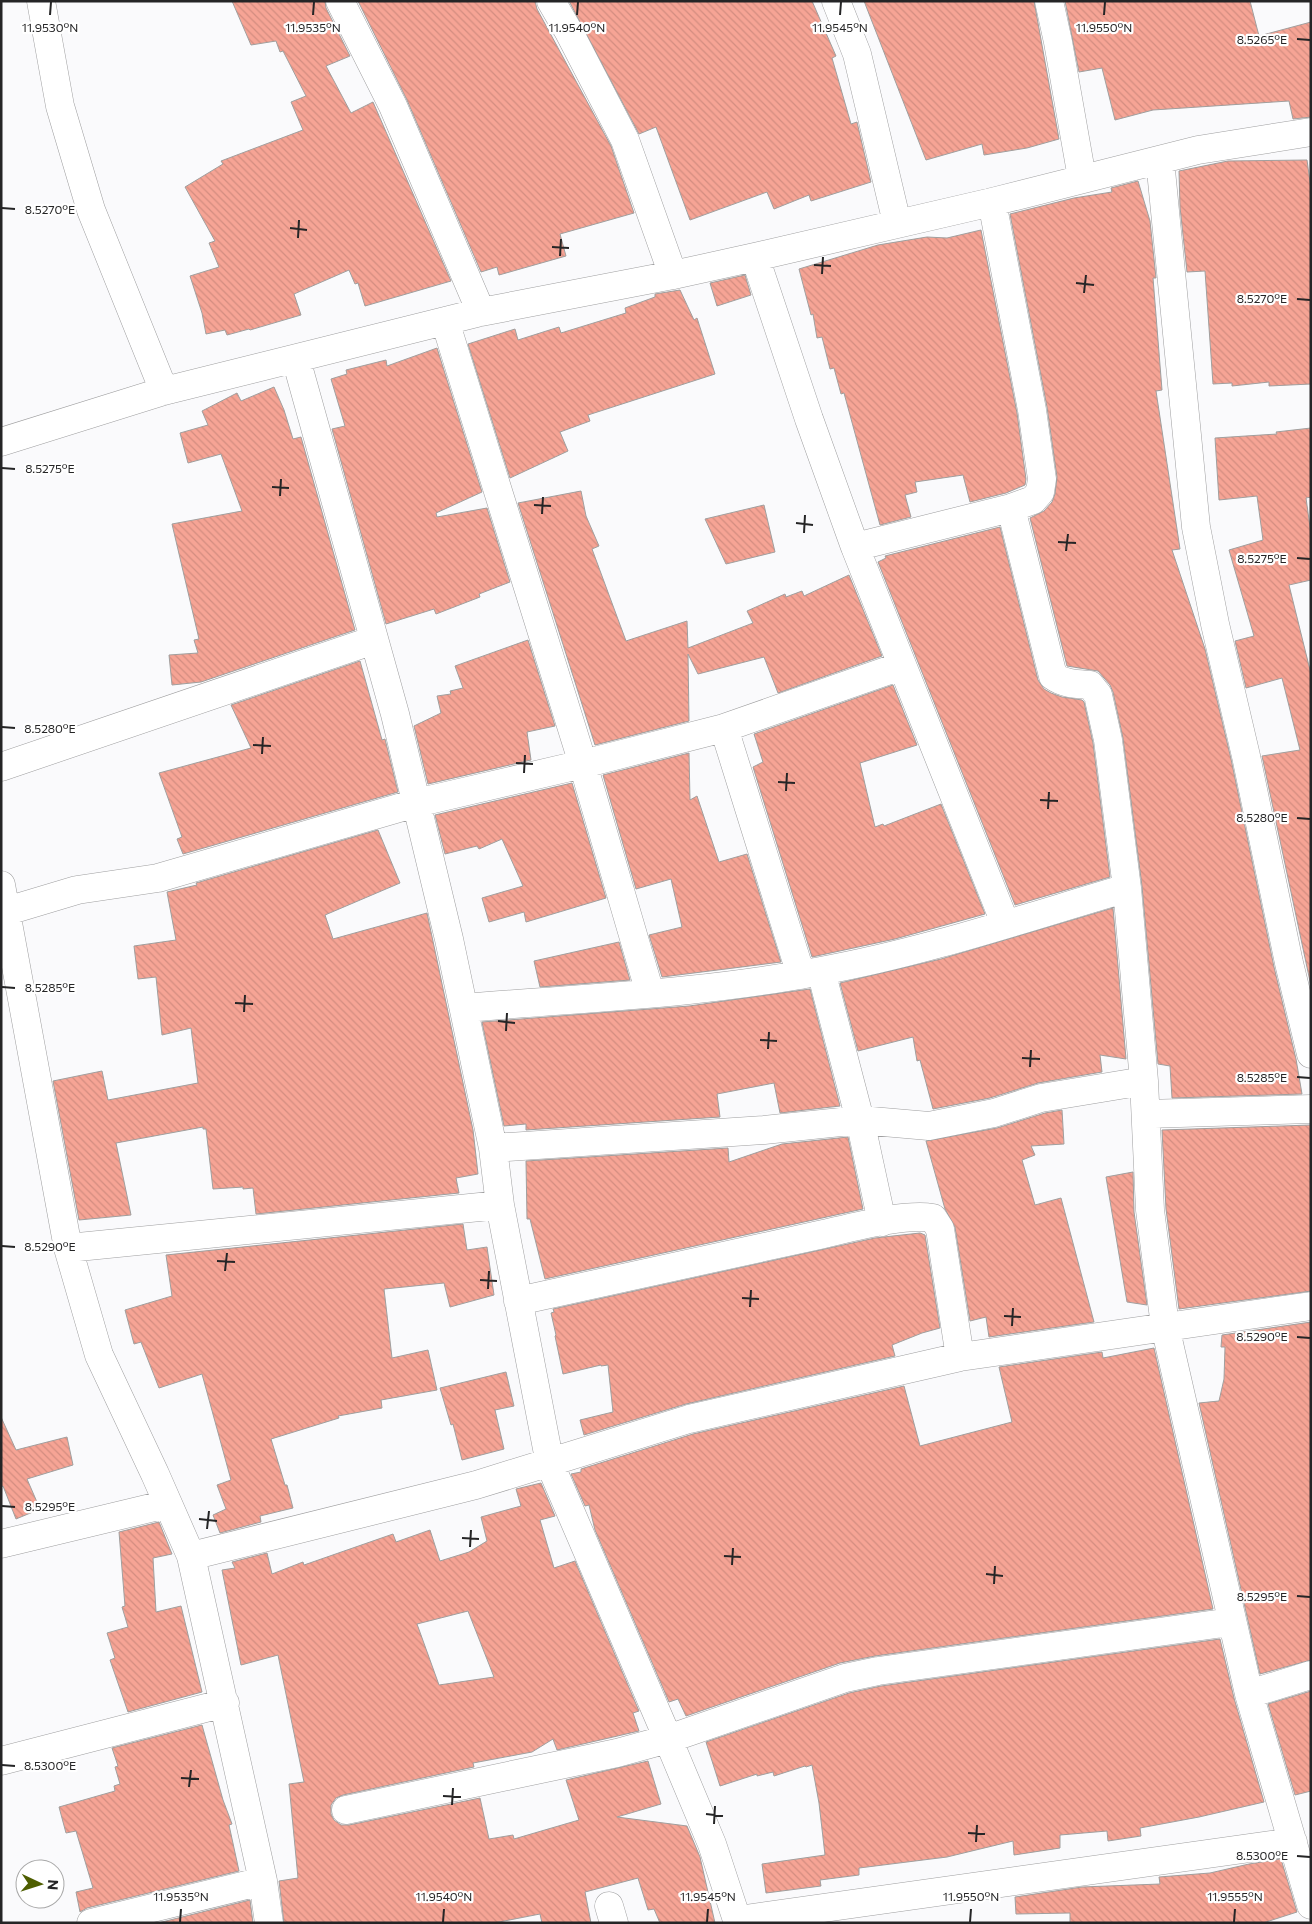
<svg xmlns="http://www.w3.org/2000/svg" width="1312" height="1924" viewBox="0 0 1312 1924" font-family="Commissioner,sans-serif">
<defs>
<pattern id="building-back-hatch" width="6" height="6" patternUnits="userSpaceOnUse" patternTransform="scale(1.25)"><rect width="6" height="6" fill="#f6a495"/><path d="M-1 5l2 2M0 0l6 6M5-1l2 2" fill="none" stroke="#d38d80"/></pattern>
</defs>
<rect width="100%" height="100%" fill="#fafafc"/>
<path fill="url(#building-back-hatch)" stroke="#a09f9e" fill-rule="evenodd" d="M232 1H325L326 8 350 56 326 66 351 113 373 102 451 281 365 306 358 283 355 284 349 270 294 294 301 315 250 330 249 329 227 335 225 330 206 334 202 313 190 276 219 267 209 243 215 241 185 187 223 164 221 161 303 130 291 102 306 96 283 51 280 52 276 41 251 45Z
M358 1H535L537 9 611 146 634 213 560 234 566 256 499 275 497 267 481 272 407 100Z
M569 1H812L836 56 832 58 851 124 857 122 871 182 811 201 809 195 774 209 767 192 690 220 656 127 639 134Z
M864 1H1034L1059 139 1027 148 984 155 982 144 926 160Z
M1065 1H1250L1259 36 1311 22V117L1293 119 1289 101 1153 110 1115 120 1102 68 1079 72Z
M1307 160 1311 189V384L1269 386V382L1232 386V383L1213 384 1205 271 1187 272 1180 207 1179 171 1228 161Z
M1138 181 1150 221 1156 278H1153L1162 390 1156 391 1180 549 1172 550 1205 649 1231 759 1274 967 1296 1059 1302 1094 1172 1098 1170 1066 1158 1064 1142 886 1123 738 1113 692 1110 685 1098 671 1067 666 1030 518 1044 511 1052 502 1055 494 1057 477 1047 407 1010 214 1074 198 1112 192 1111 188Z
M981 230 1017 413 1026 479 1025 485 1006 493 970 502 963 475 915 482 917 492 905 495 911 517 880 525 844 393 841 394 834 368 830 369 822 337 817 338 813 314 811 315 799 269 878 245 927 237 947 238Z
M745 275 751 295 717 306 710 283Z
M680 290 694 320 697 318 715 374 588 415 590 421 560 432 568 451 510 478 468 344 515 329 518 340 559 327 561 333 626 313 625 308 655 297V294Z
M437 348 482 492 436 513 437 517 487 508 510 582 479 594 480 597 436 614 434 609 386 624 332 429 345 426 331 379 347 374 346 370 386 360 387 366Z
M274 387 284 410 293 439 301 437 355 630 201 682 172 685 169 655 198 653 194 640 199 639 172 524 242 511 221 454 188 463 180 433 208 425 202 411 237 393 241 401Z
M1311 428V497L1306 498 1311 534V580L1289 585 1311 674V986L1262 756 1300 750 1282 678 1246 688 1235 641 1254 636 1229 550 1263 540 1257 496 1219 500 1215 438 1277 434 1276 432Z
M581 491 586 516 599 546 592 549 626 641 687 621 688 648 753 623 747 611 785 594 786 597 802 591 804 596 849 575 882 656 778 693 764 657 698 674 688 654 689 721 595 745 518 503Z
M764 505 775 552 726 564 705 519Z
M1000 527 1038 680 1044 689 1051 693 1062 697 1082 700 1084 702 1093 743 1110 877 1015 905 878 562 886 558 885 556Z
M528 640 555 726 527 732 531 760 428 784 414 726 441 713 437 696 451 694 450 691 463 688 455 666Z
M360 661 382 740 385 739 398 792 183 854 177 839 182 837 159 773 251 748 231 705Z
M893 685 917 745 860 763 875 827 883 824 884 826 941 804 985 914 895 939 812 957 753 767 763 762 754 734Z
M689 753 690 800 697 796 719 862 747 854 781 962 662 977 649 935 682 927 671 879 636 889 603 775Z
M572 783 606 898 526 922 524 912 489 922 482 898 523 886 502 839 479 849 477 846 445 854 435 815Z
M378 830 400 883 325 915 333 939 427 913 473 1130 478 1174 456 1178 459 1193 256 1214 253 1188 243 1189V1187L213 1189 206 1129H203V1127L116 1143 131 1215 79 1220 53 1081 102 1071 108 1100 198 1083 191 1028 162 1035 156 977 138 979 134 946 176 940 167 892 197 885 196 883Z
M1113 908 1126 1059 1100 1055 1102 1072 1038 1083 990 1098 933 1109 920 1060 917 1061 913 1037 858 1051 840 983 941 959Z
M619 942 630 980 540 987 534 961Z
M810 989 840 1106 780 1113 774 1083 717 1094 720 1117 526 1130V1124L504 1126 482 1022 689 1006Z
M1062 1110 1064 1144 1031 1146 1035 1155 1022 1160 1035 1205 1061 1198 1094 1322 989 1337 986 1317 970 1321 955 1227 945 1209 926 1141 997 1128 1045 1113Z
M1311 1125V1291L1179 1309 1166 1209 1162 1130Z
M848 1137 863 1209 545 1279 530 1219H527L526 1161 728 1148 729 1162 782 1144Z
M1133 1172 1134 1212 1147 1305 1127 1302 1106 1177Z
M463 1224 467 1250 487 1247 494 1295 450 1307 444 1283 384 1289 392 1358 428 1350 437 1390 381 1400 382 1408 338 1416 339 1418 271 1439 285 1485H287L293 1508 260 1516 261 1522 220 1533 213 1515 226 1509 217 1485 231 1480 202 1374 159 1388 141 1342 134 1344 125 1310 172 1296 166 1255Z
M920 1233 925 1235 940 1328 922 1333 892 1345 895 1356 686 1404 584 1435 580 1420 613 1412 608 1365 601 1366V1365L563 1374 555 1336 556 1335 551 1313 554 1312 553 1309 875 1238Z
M1311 1322V1660L1260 1674 1199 1403 1219 1401 1224 1379 1225 1347H1221L1222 1335Z
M1154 1348 1213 1609 875 1656 840 1663 686 1716 678 1699 669 1702 595 1530 589 1505 585 1506 571 1474 581 1472V1469L693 1434 904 1386 920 1446 1012 1422 999 1367 1102 1352 1103 1358Z
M506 1372 514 1406 495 1410 504 1449 462 1460 453 1424 451 1425 440 1388Z
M1 1417 16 1450 67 1437 73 1465 27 1479 40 1509 16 1519 3 1486 1 1487Z
M541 1483 555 1516 540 1520 554 1568 575 1561 639 1711 633 1713 639 1731 557 1750 553 1739 532 1752 473 1763 474 1767 343 1795 336 1798 331 1805V1814L334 1820 341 1825H349L480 1798 489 1839 513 1835 514 1839 579 1820 566 1780 648 1761 661 1804 617 1817 687 1826 700 1857 715 1923H660L654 1909 648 1910 638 1878 585 1892 591 1923H542L540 1914 494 1923H284L279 1881 298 1878 289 1784 304 1782 278 1655 241 1665 222 1570 235 1568 232 1562 267 1553 272 1574 303 1562 304 1565 393 1534 396 1542 430 1530 440 1561 469 1552 487 1541 481 1517 521 1506 516 1489ZM468 1611 494 1677 439 1685 417 1624Z
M159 1522 172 1554 153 1558 156 1612 181 1606 202 1692 128 1712 110 1660 115 1658 107 1633 128 1627 122 1607 125 1606 119 1532Z
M1220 1639 1234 1698 1264 1802 1199 1817 1140 1828 1141 1836 1108 1841 1107 1831 1060 1835V1848L1014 1855 1013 1841 947 1857 859 1868V1875L820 1880 821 1886 766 1893 762 1864 825 1855 819 1803 812 1765 806 1767 805 1766 774 1776 773 1772 757 1776V1774L720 1786 706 1742 849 1693 881 1686Z
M1311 1691V1791L1295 1795 1268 1704Z
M202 1725 223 1800 232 1824 229 1825 239 1871 87 1908 80 1912 76 1892 93 1888 76 1831 66 1833 59 1807 115 1791 114 1786 120 1784 115 1767 118 1766 112 1748Z
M1281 1859 1297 1912 1263 1923H1070V1913L1016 1914 1015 1897 1082 1887 1160 1884 1159 1877 1210 1873 1249 1864Z
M250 1900 253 1923H158Z"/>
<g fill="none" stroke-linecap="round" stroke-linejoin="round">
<g stroke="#9f9fa0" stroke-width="29">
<path id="minor" d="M41 1 60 106 91 210 164 391
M340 1 393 106 481 312
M551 1 569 32 625 140 673 275
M836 1 857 54 897 223
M1049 1 1058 42 1082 178
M1160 160 1196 527 1215 624 1246 756 1289 963 1311 1054
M755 257 809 419 855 547 1005 923
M445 321 583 764 650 993
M296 359 395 714 449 939 493 1148 500 1205 550 1464 668 1739 617 1753 346 1810
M1 442 164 391 481 312 673 275 755 257 992 202 1198 150 1311 132
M1011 508 1053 676C1064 684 1076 684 1090 685L1098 695 1108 740 1127 888 1144 1081 1150 1210 1165 1326 1249 1694 1311 1905
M855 547 1011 508 1033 500 1040 492 1042 479 1032 410 992 202
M724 728 801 975
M1 767 374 640
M1 885 68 1248 99 1355 155 1474 191 1556 263 1881 269 1923
M7 911 77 890 158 878 416 803 583 764 724 728 901 666
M821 971 860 1120 882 1222
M464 1008C582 998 703 994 821 971 925 952 1025 918 1127 888
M1146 1114 1311 1109
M493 1148 764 1130 860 1120 929 1126 994 1113 1041 1098 1144 1081
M68 1248 500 1205
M518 1301C615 1280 712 1258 810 1237 844 1230 900 1213 933 1218L940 1229 960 1357
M1 1544 167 1504
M191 1556 476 1485 689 1419 960 1357 1311 1306
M1249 1694 1311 1675
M1 1761 225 1703
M609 1906 614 1923
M738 1920 1293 1842
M91 1923 263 1881
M738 1923 712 1844 668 1739 845 1678 878 1671 1231 1622"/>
</g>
<use href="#minor" stroke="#fff" stroke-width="28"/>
</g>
<path fill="none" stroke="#252526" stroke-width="2" d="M50 15 51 2M313 15 314 2M577 15 578 2M840 15 841 2M1104 15 1105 2M1297 39 1310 40M2 208 15 209M290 228 307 230M298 238 299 220M552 247 569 248M560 256 561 239M814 265 831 266M822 274 823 257M1076 283 1094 285M1084 293 1086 275M1297 299 1310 300M2 468 15 469M272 487 289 488M280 496 281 479M534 505 551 506M542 514 543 497M796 523 813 525M804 533 805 515M1058 542 1076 543M1066 551 1068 534M1297 558 1310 559M2 727 15 728M253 745 271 746M262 754 263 737M516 763 533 764M524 773 525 755M778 782 795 783M786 791 787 773M1040 800 1058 801M1048 809 1049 792M1297 818 1310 819M2 987 15 988M235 1003 253 1004M244 1012 245 995M498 1021 515 1023M506 1031 507 1013M760 1040 777 1041M768 1049 769 1032M1022 1058 1040 1059M1030 1067 1031 1050M1297 1077 1310 1078M2 1246 15 1247M217 1261 235 1262M225 1271 227 1253M480 1280 497 1281M488 1289 489 1271M742 1298 759 1299M750 1307 751 1290M1004 1316 1021 1317M1012 1326 1013 1308M1297 1337 1310 1338M2 1506 15 1507M199 1519 217 1521M207 1529 209 1511M462 1538 479 1539M470 1547 471 1530M724 1556 741 1557M732 1565 733 1548M986 1574 1003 1576M994 1584 995 1566M1297 1596 1310 1597M2 1765 15 1766M181 1778 199 1779M189 1787 191 1770M443 1796 461 1797M452 1805 453 1788M706 1814 723 1816M714 1824 715 1806M968 1833 985 1834M976 1842 977 1825M1297 1856 1310 1857M180 1922 181 1909M443 1922 444 1909M707 1922 708 1909M970 1922 971 1909M1234 1922 1235 1909"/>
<g font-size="12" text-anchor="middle" fill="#252526" stroke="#fff" stroke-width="4.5" stroke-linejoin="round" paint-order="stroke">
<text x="50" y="32">11.9530°N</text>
<text x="313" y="32">11.9535°N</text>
<text x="577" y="32">11.9540°N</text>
<text x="840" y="32">11.9545°N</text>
<text x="1104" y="32">11.9550°N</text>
<text x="1262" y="44">8.5265°E</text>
<text x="50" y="214">8.5270°E</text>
<text x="1262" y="303">8.5270°E</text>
<text x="50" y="473">8.5275°E</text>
<text x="1262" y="563">8.5275°E</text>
<text x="50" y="733">8.5280°E</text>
<text x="1262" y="822">8.5280°E</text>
<text x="50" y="992">8.5285°E</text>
<text x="1262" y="1082">8.5285°E</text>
<text x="50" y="1251">8.5290°E</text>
<text x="1262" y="1341">8.5290°E</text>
<text x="50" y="1511">8.5295°E</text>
<text x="1262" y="1601">8.5295°E</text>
<text x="50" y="1770">8.5300°E</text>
<text x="1262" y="1860">8.5300°E</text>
<text x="181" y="1901">11.9535°N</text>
<text x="444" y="1901">11.9540°N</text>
<text x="708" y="1901">11.9545°N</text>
<text x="971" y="1901">11.9550°N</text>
<text x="1235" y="1901">11.9555°N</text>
</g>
<rect width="1312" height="1924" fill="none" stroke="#252526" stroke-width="5"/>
<g transform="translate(40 1884) rotate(94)"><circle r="24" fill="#ffffff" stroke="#a8a8a8"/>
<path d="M0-4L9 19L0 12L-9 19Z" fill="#4e5e00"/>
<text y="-8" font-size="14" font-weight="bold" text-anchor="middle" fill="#252526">N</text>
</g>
</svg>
